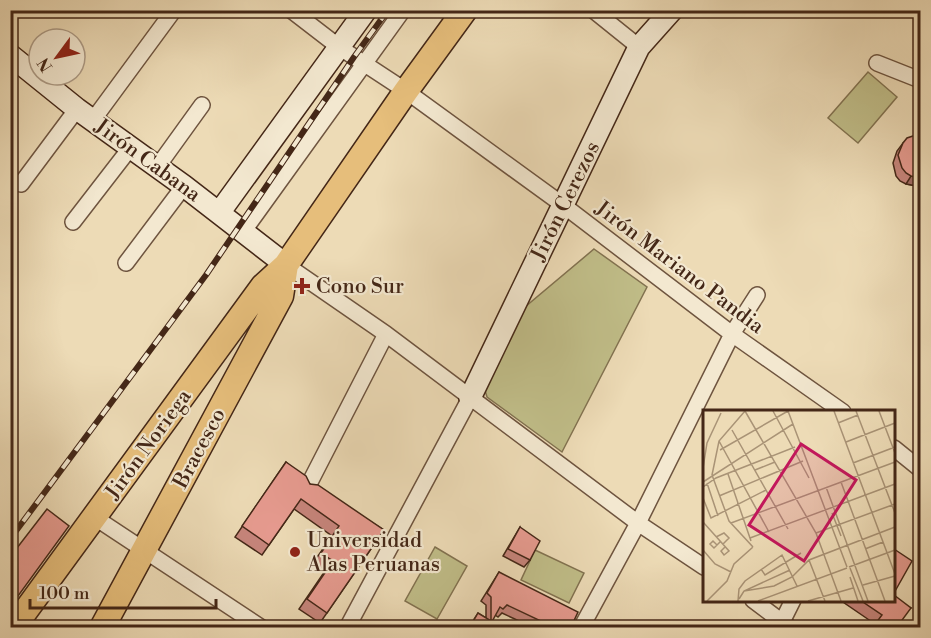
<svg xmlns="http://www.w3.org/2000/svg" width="931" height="638" viewBox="0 0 931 638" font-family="'Libre Bodoni',serif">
<rect width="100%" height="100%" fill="#eddbb6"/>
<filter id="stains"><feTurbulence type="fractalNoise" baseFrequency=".00333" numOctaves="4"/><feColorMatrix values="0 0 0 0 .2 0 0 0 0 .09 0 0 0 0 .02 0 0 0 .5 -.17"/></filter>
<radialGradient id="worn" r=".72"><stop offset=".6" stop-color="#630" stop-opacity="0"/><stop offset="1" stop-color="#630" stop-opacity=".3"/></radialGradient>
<path fill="#c0bd88" stroke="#827250" stroke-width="1.5" d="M868 72 897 97 858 143 828 118Z
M594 249 647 287 562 452 487 397 484 387 525 307Z
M435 547 467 566 437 619 405 601Z
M535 550 584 573 569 603 521 580Z"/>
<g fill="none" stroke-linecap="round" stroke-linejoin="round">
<g stroke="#6e543f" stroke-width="18">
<path id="street" d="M291 10 339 47 406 91 563 205 732 334 843 412
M593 10 639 47
M877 63 920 80
M93 120 174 10
M158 166 202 105
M21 184 77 109
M73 222 131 147
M243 232 403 10
M126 263 184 186
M286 265 386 334 638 523 704 567
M894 448 920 469
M308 486 386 334
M94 517 262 628
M753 600 790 628
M347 628 470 398
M581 628 638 523 732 334 757 295
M779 628 793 600"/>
</g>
<g stroke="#442717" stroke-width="24">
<path id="secondary" d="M10 55 77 109 184 186 286 265
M219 213 366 10
M470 398 639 47 672 10"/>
</g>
<g stroke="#442717" stroke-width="27">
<path id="primary" d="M13 628 263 286 286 265 406 91 465 10
M102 628 281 296 286 265"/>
</g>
<use href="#street" stroke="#f3e8d0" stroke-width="15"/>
<use href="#secondary" stroke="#f3e8d0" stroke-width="21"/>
<use href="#primary" stroke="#e6be7b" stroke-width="24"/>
<g stroke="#442717" stroke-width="6">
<path id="rail" d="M10 539 206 275 354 57 388 10"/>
</g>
<use href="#rail" stroke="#f3e8d0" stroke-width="4" stroke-dasharray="11" stroke-linecap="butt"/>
</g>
<path fill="#c7857c" stroke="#442717" stroke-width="1.5" d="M903 143 917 186 906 184 900 181 896 176 893 163 897 151Z
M286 462 310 484 384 530 320 623 299 609 325 571 313 563 332 536 294 509 262 555 235 537Z
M520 527 530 560 524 567 503 556Z
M499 572 571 627H532L502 613 498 617 495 615 489 627H469L478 613 486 618V605L481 601Z
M840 600H894L911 608 875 624Z"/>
<path fill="#a26c65" stroke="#442717" stroke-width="1.5" d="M911 176 921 178V186H917L906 184Z"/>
<path fill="#e79b90" stroke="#442717" stroke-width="1.5" d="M919 134H921V178L911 176 906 173 902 168 898 155 903 143 907 138Z
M286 462 306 476 310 484 318 485 384 530 327 613 307 599 333 561 321 553 339 526 301 499 269 545 242 526Z
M47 509 69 526 10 607V557Z
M520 527 540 541 530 560 508 549Z
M894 549 912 561 894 593Z
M499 572 578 612 571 627H538L541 621 507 605 503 609 500 607 489 627H470L478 613 491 621V597L487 593Z
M894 595 911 608 897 627H873L882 615 860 600H894Z"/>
<g fill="#8f2418" stroke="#f3e8d0" stroke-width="2">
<path d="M299 277h6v6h6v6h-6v6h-6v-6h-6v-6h6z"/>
<circle cx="295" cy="552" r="6"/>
</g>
<g text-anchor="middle" stroke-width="4.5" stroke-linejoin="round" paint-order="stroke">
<g font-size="21" fill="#442717" stroke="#f3e8d0">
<text transform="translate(148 160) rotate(36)" y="7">Jirón Cabana</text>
<text transform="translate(565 201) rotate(-64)" y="7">Jirón Cerezos</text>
<text transform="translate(680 267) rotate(37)" y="7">Jirón Mariano Pandia</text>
<text transform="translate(148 444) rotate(-54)" y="7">Jirón Noriega</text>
<text transform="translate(199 448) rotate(-62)" y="7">Bracesco</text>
</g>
<g font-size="21" fill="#442717" stroke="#f3e8d0" text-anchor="start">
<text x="316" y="293">Cono Sur</text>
<text x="307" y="547">Universidad<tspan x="307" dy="24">Alas Peruanas</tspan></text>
</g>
</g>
<g transform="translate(703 410)">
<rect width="192" height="192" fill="#eddbb6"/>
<path fill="none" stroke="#a99376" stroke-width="1.5" d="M42 1 113 123 138 191M42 1 16 31 9 65 26 111 50 137M70 1 106 68M85 1 144 157M131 1 192 164M153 1 192 103M176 1 192 43M135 13 155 5M29 20 85 119M16 31 66 122M143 32 192 13M17 40 85 1M150 53 192 37M0 58 4 33 18 3M52 60 72 52M25 64 48 131M0 72 90 14M138 72 182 191M4 73 15 106M0 77 13 68 92 37M123 77 165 191M16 86 100 51M0 88 8 108 63 80M129 103 138 126M0 112 26 141 21 145 18 141 22 137M28 113 192 52M113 123 192 94M13 127 21 123 26 128 20 134M47 128 192 74M14 135 10 131 7 134 11 138 17 132M162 139 180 132M0 140 12 154 28 162M106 150 122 191M146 157 192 140M147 158 160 191M58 159 62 165 98 143M147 167 155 191M160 175 192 166M41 181 71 176 89 167 106 150 192 117M36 189 41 181 87 160M4 191 24 171 31 154 50 137M35 191 36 179 42 171 79 145 94 176M55 191 144 158M105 191 150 178"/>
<path fill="#c2185b" fill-opacity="0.15" stroke="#c2185b" stroke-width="3" d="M98 34 153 70 101 151 46 115Z"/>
<rect width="192" height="192" fill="none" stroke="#442717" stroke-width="3"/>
</g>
<rect width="931" height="638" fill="none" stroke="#eddbb6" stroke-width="36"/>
<rect x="12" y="12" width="907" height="614" fill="none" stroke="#442717" stroke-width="3"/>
<rect x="18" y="18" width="895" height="602" fill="none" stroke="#442717" stroke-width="1.5"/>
<g transform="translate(57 57) rotate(237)"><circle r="28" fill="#f3e8d0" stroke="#ad9b86" stroke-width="1.5"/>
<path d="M0-4.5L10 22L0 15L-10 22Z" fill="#8f2418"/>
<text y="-9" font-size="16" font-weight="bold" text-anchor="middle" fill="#442717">N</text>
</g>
<path d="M30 599v9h186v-9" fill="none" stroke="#442717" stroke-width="3"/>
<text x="39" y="599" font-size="18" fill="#442717" stroke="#f3e8d0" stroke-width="4.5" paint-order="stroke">100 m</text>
<rect width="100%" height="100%" filter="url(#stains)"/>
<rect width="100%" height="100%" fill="url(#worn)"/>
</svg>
